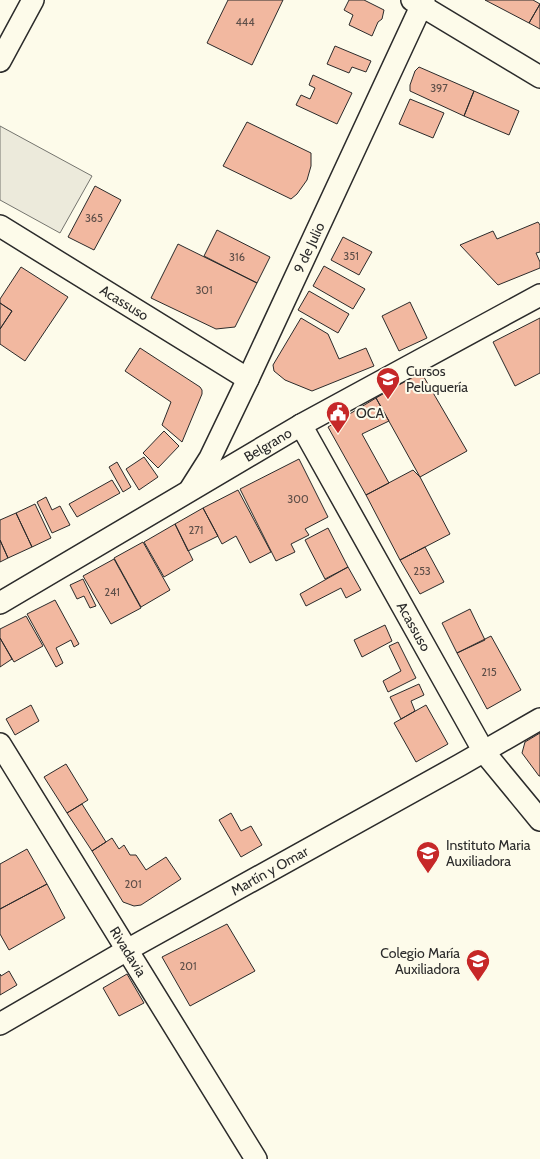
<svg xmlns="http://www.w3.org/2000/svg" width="540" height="1159" viewBox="0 0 540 1159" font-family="Cabin,sans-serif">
<rect width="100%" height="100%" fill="#fdfbea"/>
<path fill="#eceadb" stroke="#74746e" d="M0 126 92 176 60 233 0 200Z"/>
<path fill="#f2b8a0" stroke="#2b2b2b" d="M228 0H283L252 65 207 43Z
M349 0H364L384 10 382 19 378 22 372 36 349 25 353 15 344 10Z
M485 0H533L540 4 529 23Z
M540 4V29L529 23Z
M335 46 371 61 366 72 352 67 349 73 327 64Z
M419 67 474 91 464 116 410 91V85L415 71Z
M313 75 352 93 337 124 296 105 301 95 310 99 315 88 309 85Z
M474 91 519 111 509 135 464 116Z
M410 99 444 113 433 138 399 124Z
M247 122 311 153V166L307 180 297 194 291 199 223 166Z
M95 186 121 200 94 250 68 237Z
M538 222 540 225V252L536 253 540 262V268L498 285 460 245 493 231 497 239Z
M217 230 270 257 257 283 204 256Z
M343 237 372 252 359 275 331 260Z
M178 244 257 283 235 327 216 329 151 298Z
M324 266 365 289 353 309 313 286Z
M21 267 68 297 25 361 0 344V329L12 311 0 303V299Z
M309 291 349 314 338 333 298 310Z
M410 302 427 338 399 351 382 316Z
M0 303 12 311 0 329Z
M301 318 328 334 339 359 366 348 374 366 312 391 285 380 274 371 273 365Z
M540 318V373L515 386 493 342Z
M140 348 200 387 202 390V394L182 442 162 425 171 402 125 371Z
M421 372 467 451 420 477 376 398Z
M376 398 389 421 362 434 389 483 366 495 328 427Z
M164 431 179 446 158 468 143 453Z
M144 457 158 477 139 490 126 469Z
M299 459 328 517 305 529 309 535 291 544 295 552 276 561 240 489Z
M117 462 131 487 123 492 109 467Z
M413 470 420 477 450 534 400 560 366 495Z
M112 480 120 493 77 517 69 504Z
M238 490 271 552 250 563 236 536 222 544 203 508Z
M46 497 52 510 60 506 70 525 52 533 37 502Z
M35 504 51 538 32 547 16 513Z
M203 508 218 536 188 551 175 524Z
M16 513 32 547 8 558 0 540V520Z
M175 524 193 560 164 577 144 542Z
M328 528 348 567 325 579 305 540Z
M0 540 8 558 0 562Z
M143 542 170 590 141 607 114 558Z
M425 547 444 582 420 594 400 560Z
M114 559 141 608 111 624 83 576Z
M348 567 361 590 346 598 341 588 306 606 300 594Z
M83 579 96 606 90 608 84 596 77 599 70 585Z
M55 600 79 644 74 647 71 640 56 648 63 663 56 667 27 614Z
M470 609 485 640 457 653 442 623Z
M26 616 43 646 14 662 0 638V629Z
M385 625 392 641 362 657 354 640Z
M491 636 521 690 487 709 457 653Z
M0 638 12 659 0 667Z
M398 642 416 678 388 692 383 681 401 671 389 646Z
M419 684 424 695 411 701 415 711 401 719 390 697Z
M31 705 39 721 15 735 6 719Z
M426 705 448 744 416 762 394 723Z
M540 733V776H539L522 753 525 742Z
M66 764 88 800 67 813 44 777Z
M82 804 106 842 92 851 67 813Z
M231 813 241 831 251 826 262 845 241 857 219 820Z
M112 838 119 849 124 845 130 855H136L146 870 166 857 181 879 141 905 134 906 123 902 92 851Z
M27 849 47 884 0 909V864Z
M47 884 65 918 9 950 0 934V909Z
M227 924 255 971 190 1006 162 957Z
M9 971 17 985 0 995V974L1 976Z
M127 974 144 1003 119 1016 103 988Z"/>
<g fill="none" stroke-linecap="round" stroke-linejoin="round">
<g stroke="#2b2b2b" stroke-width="24">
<g id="street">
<path d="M412 0 540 77"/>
<path d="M0 61 33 0"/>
<path id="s1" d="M0 226 248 379"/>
<path id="s2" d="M301 425 484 752 540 820"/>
<path id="s3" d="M191 488 210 458 248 379 424 0"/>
<path id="s4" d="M0 603 301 425 540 295"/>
<path id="s5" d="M0 744 256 1159"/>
<path id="s6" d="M0 1024 127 950 460 765 540 719"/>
</g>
</g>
<use href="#street" stroke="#fdfbea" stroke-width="21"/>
</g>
<defs>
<g id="school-pin" transform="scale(1.25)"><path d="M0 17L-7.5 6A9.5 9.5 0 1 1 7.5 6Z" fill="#c62828" stroke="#fdfbea"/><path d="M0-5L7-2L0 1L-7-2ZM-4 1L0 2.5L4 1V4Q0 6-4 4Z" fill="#fff"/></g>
<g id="civic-pin" transform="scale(1.25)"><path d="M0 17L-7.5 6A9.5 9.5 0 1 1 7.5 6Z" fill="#c62828" stroke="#fdfbea"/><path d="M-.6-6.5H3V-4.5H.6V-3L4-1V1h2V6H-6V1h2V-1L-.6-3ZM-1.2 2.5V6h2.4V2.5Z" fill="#fff"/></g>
</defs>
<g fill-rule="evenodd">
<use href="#school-pin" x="388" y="379"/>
<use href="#civic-pin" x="338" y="413"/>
<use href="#school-pin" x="428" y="853"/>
<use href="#school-pin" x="478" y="961"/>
</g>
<g text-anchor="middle" stroke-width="4" stroke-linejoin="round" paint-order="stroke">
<g font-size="11" fill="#5d4e48">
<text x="245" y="26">444</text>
<text x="439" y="92">397</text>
<text x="94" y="222">365</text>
<text x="351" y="260">351</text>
<text x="237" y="261">316</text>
<text x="204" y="294">301</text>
<text x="298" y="503">300</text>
<text x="196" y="534">271</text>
<text x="422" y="575">253</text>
<text x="112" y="596">241</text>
<text x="489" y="676">215</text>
<text x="133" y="888">201</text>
<text x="188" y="970">201</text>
</g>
<g font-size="14" fill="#2b2b2b" stroke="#fdfbea">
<text dy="5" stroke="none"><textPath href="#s3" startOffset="268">9 de Julio</textPath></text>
<text dy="5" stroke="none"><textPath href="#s1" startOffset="146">Acassuso</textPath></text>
<text dy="5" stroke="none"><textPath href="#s4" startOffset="311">Belgrano</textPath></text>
<text dy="5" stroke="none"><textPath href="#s2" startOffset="231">Acassuso</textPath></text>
<text dy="5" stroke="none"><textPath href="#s6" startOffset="310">Martín y Omar</textPath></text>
<text dy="5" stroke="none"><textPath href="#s5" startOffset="244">Rivadavia</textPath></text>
</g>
<g font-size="14" fill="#2b2b2b" stroke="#fdfbea" text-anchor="start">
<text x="406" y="376">Cursos<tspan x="406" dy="16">Peluquería</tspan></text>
<text x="356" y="418">OCA</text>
<text x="446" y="850">Instituto Maria<tspan x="446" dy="16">Auxiliadora</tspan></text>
<text x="460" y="958" text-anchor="end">Colegio María<tspan x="460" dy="16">Auxiliadora</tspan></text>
</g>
</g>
</svg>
